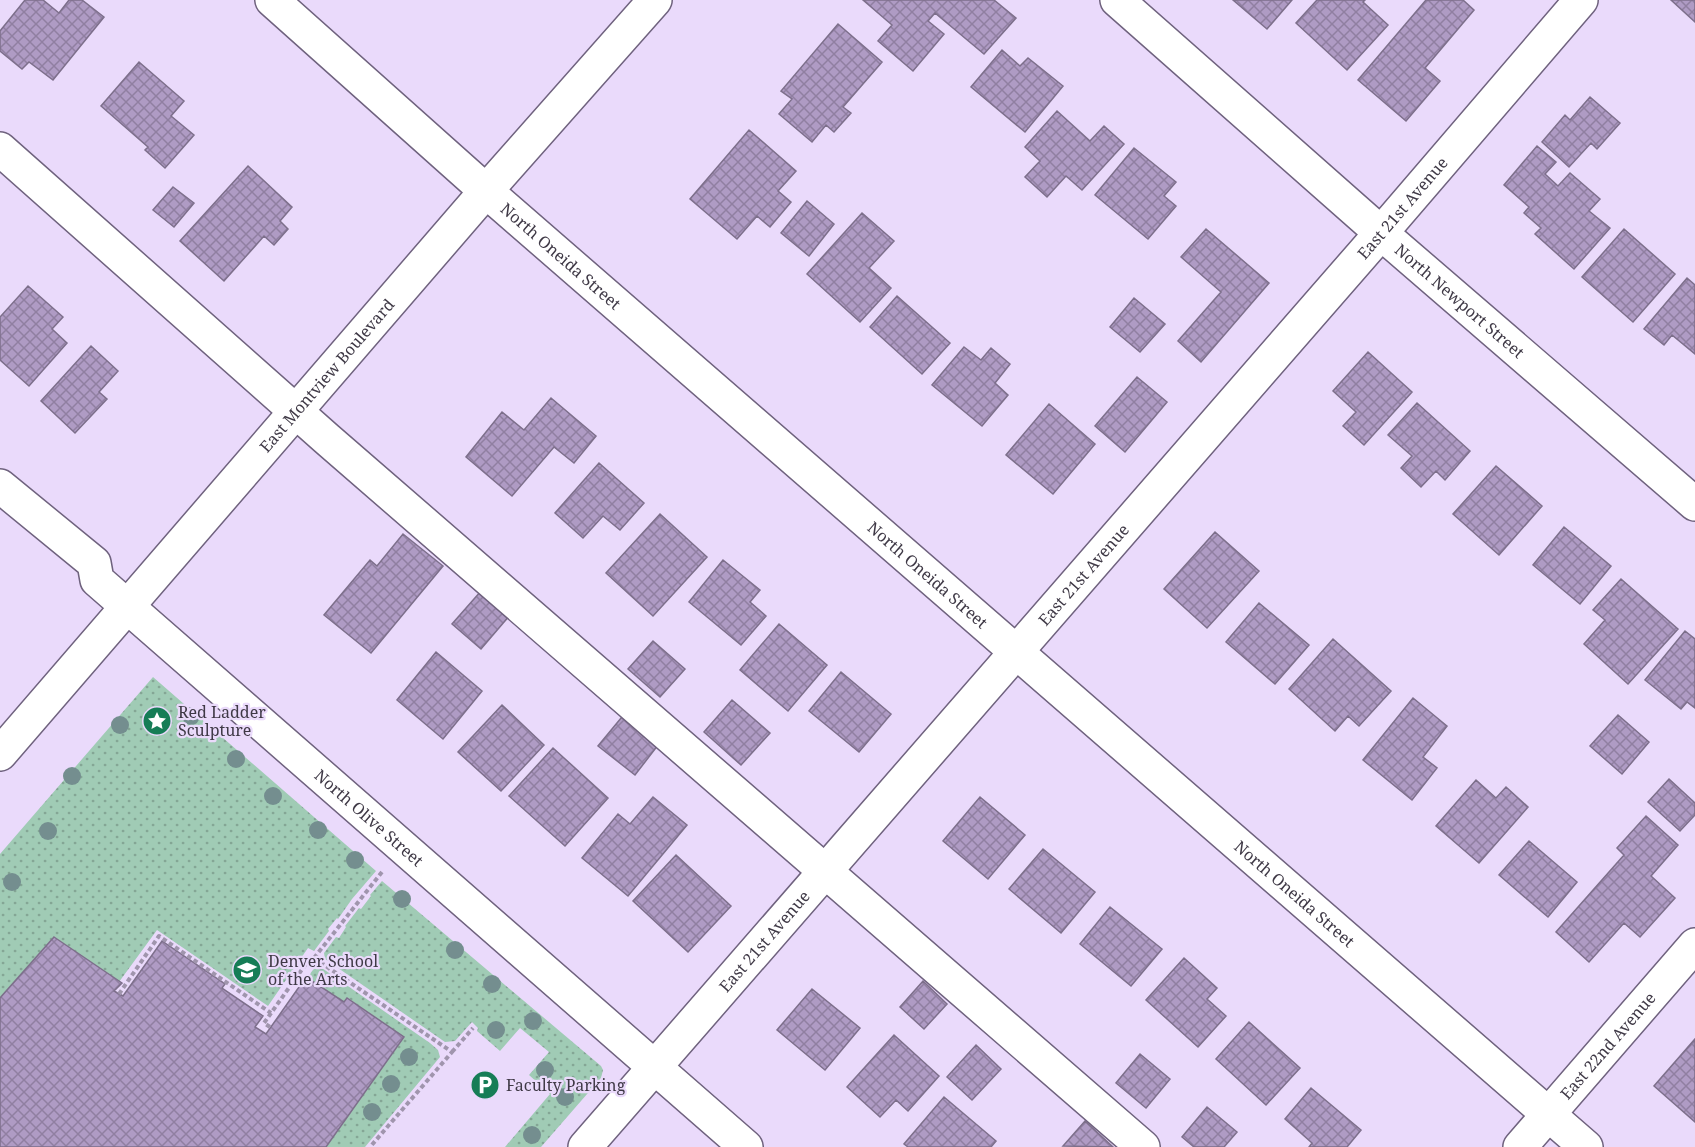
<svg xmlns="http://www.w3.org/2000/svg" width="1695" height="1147" viewBox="0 0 1695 1147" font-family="'Noto Serif',serif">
<defs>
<pattern id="grass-dots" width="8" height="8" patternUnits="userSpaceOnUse" patternTransform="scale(1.5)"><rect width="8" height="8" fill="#a0cbb5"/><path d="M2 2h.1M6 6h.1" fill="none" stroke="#84a695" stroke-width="1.8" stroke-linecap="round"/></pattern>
<pattern id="building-cross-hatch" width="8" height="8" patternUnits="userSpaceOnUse" patternTransform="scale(1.5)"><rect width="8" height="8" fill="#af9bc4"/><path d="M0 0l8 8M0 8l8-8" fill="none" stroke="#907fa1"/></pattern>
</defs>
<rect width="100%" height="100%" fill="#eadafb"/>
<path fill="url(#grass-dots)" d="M153 677 376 871 352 899 338 919 337 918 328 929 329 931 314 951 308 948 268 1006 157 930 119 982 54 937 0 998V854Z
M382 881 601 1066 603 1070 601 1078 541 1147H505L550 1094 529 1075 549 1052 520 1028 500 1051 477 1031 478 1028 472 1022 455 1041 445 1042 325 959 324 953 336 937 339 938 346 927 345 926 359 908 361 909 371 896 370 895Z
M319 966 430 1043 438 1050 440 1057 365 1147H326L403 1037 348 998 344 1002 309 979C310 972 313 969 319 966Z"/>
<path fill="url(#building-cross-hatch)" stroke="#7d6f8b" stroke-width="1.5" d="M25 0H43L59 13 69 0H82L104 17 53 80 29 62 22 69 0 51V31Z
M863 0H994L1016 18 984 54 935 13 928 21 944 34 913 71 878 41 892 25Z
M1233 0H1292L1267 29Z
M1317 0H1365L1363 2 1388 25 1347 70 1296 23Z
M1426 0H1463L1474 10 1425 68 1440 81 1406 121 1358 80Z
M1671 0H1695V22Z
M838 24 882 62 843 107 851 113 834 132 826 125 812 142 779 114 792 99 781 91Z
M1002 50 1020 66 1028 58 1063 86 1025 132 971 87Z
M139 62 184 101 171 116 194 135 165 168 145 150 148 147 101 106Z
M1590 97 1620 123 1597 149 1591 143 1569 167 1542 142 1565 115 1570 120Z
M1057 111 1090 141 1104 126 1124 144 1082 190 1066 176 1047 197 1025 177 1040 161 1025 147Z
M749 130 796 171 778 191 791 202 770 227 757 216 737 239 690 199Z
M1537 146 1556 162 1545 174 1558 186 1570 173 1600 199 1589 211 1610 228 1574 269 1535 234 1541 228 1524 213 1529 207 1504 185Z
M1134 148 1176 182 1164 196 1176 206 1148 239 1095 195Z
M248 166 292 207 280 221 288 229 274 245 264 236 224 281 180 241Z
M173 187 194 203 174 227 153 210Z
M807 201 834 224 809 256 781 233Z
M862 213 894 241 869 268 891 288 860 322 807 274Z
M1206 229 1269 283 1201 362 1178 341 1221 292 1181 257Z
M1624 229 1675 274 1633 322 1582 277Z
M1687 278 1695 285V354L1672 335 1664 345 1644 329Z
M28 286 63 317 52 329 67 343 29 386 0 360V317Z
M897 296 950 343 922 374 870 327Z
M1134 298 1165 324 1140 352 1110 327Z
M91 346 118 371 99 392 107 399 75 433 41 401Z
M964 347 981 360 991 348 1010 364 995 383 1008 395 982 426 932 385Z
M1368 352 1412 392 1364 445 1343 426 1356 412 1333 391Z
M1137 377 1167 402 1125 452 1095 426Z
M551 398 596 436 574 463 554 447 512 496 466 457 502 412 524 430Z
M1417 403 1470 451 1445 480 1436 471 1421 487 1401 468 1412 456 1388 435Z
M1049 404 1095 444 1053 494 1006 455Z
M599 463 644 503 620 530 603 516 583 538 555 513Z
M1496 466 1542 506 1499 555 1453 514Z
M660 514 707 557 653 616 606 573Z
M1564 527 1611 566 1580 604 1533 565Z
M1215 532 1259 571 1207 628 1164 589Z
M403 534 443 566 371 653 324 615 370 560 377 566Z
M723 560 760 590 750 602 766 616 741 645 689 602Z
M1621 579 1678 629 1628 684 1584 644 1605 620 1593 610Z
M481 591 510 615 481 649 452 624Z
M1259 603 1309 645 1275 684 1226 642Z
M779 624 827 665 788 711 740 670Z
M1685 631 1695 639V708L1687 702 1681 709 1645 680Z
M1333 639 1391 691 1359 726 1348 716 1335 731 1289 689Z
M653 641 685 669 660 697 628 669Z
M436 652 482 691 443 739 397 700Z
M841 672 891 714 859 752 809 711Z
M1413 698 1447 726 1423 757 1437 768 1412 800 1363 760Z
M732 700 770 733 741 765 704 732Z
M502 705 544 745 501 791 458 752Z
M626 712 662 740 635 775 598 746Z
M1618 715 1649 742 1622 774 1590 746Z
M553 748 608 798 565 846 509 796Z
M1669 779 1695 803V815L1680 831 1648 802Z
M1476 780 1496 798 1506 787 1528 807 1479 863 1436 826Z
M653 797 687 825 628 896 582 858 618 814 630 824Z
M980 797 1025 835 988 879 943 841Z
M1646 816 1678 845 1651 876 1675 898 1640 937 1624 923 1589 962 1556 932 1624 855 1617 848Z
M1529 841 1577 882 1548 917 1499 875Z
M1043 849 1095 892 1061 933 1009 889Z
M676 855 731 906 688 952 633 901Z
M1110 907 1162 949 1131 986 1080 944Z
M54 937 122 983 114 991 123 996 162 941 225 984 222 988 263 1016 255 1027 266 1034 306 977 344 1002 347 998 404 1037 326 1147H0V998Z
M1184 958 1217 988 1207 999 1226 1016 1198 1047 1146 1000Z
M923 981 947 1004 924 1029 900 1007Z
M812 989 860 1028 825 1070 777 1030Z
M1249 1022 1300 1068 1266 1105 1216 1059Z
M894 1035 939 1076 908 1111 896 1100 880 1117 847 1087Z
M1695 1039V1122L1654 1086Z
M976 1045 1001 1069 972 1100 947 1077Z
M1140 1054 1170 1079 1146 1108 1116 1083Z
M1311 1088 1361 1130 1347 1147H1309L1312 1143 1285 1119Z
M944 1097 996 1141 991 1147H908L904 1144Z
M1207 1107 1237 1132 1224 1147H1194L1182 1137Z
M1085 1121 1113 1147 1063 1146Z"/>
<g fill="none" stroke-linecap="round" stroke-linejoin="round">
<g stroke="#6f627e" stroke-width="36">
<g id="minor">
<path id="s1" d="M272 0 486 191 1586 1147"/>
<path id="s2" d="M1117 0 1381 233 1695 504"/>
<path d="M0 149 327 439 1143 1147"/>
<path id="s3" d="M0 486 94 563 97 580 746 1147"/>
<path id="s4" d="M585 1147 1381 233 1581 0"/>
<path id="s5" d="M1520 1147 1695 945"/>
</g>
</g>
<g stroke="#6f627e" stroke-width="36">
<g id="major">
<path id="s6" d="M0 754 486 191 655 0"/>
</g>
</g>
<path stroke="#a095ad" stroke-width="4" stroke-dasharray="4.5 3" stroke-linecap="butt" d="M314 958 452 1052 370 1147
M119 994 159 936 271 1013
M270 1027 264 1023 308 961 314 958 382 872
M452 1052 473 1028"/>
<use href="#minor" stroke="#fff" stroke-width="33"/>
<use href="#major" stroke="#fff" stroke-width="33"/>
</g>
<g fill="#748e8f">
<circle cx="191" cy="716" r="9"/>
<circle cx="120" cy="725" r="9"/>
<circle cx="236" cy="759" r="9"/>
<circle cx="72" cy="776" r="9"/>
<circle cx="273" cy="796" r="9"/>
<circle cx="318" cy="830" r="9"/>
<circle cx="48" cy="831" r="9"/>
<circle cx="355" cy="860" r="9"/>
<circle cx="12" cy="882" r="9"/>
<circle cx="402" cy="899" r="9"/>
<circle cx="455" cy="950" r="9"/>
<circle cx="492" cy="984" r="9"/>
<circle cx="533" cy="1021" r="9"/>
<circle cx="496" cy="1030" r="9"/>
<circle cx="409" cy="1057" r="9"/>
<circle cx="545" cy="1070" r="9"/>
<circle cx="391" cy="1084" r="9"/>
<circle cx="565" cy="1097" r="9"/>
<circle cx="372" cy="1112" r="9"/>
<circle cx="532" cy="1135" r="9"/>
</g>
<defs>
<g id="sight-disc" transform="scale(1.5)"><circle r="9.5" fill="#167d56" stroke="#eadafb"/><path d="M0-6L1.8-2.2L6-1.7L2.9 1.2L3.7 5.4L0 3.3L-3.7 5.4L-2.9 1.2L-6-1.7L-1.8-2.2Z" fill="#fff"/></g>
<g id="school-disc" transform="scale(1.5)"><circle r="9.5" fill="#167d56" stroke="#eadafb"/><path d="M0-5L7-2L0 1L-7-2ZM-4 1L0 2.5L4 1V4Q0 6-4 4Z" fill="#fff"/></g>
<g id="parking-disc" transform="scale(1.5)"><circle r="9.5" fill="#167d56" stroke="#eadafb"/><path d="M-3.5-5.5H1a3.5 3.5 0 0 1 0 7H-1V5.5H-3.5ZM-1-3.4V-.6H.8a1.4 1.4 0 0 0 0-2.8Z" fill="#fff"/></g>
</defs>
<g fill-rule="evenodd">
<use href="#sight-disc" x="157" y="721"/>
<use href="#school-disc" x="247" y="970"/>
<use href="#parking-disc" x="485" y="1085"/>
</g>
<g text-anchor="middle" stroke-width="4.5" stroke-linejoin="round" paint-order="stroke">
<g font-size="16" fill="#3f3946" stroke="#eadafb">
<text dy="6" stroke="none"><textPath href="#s4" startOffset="1245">East 21st Avenue</textPath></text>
<text dy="6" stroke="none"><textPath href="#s1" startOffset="386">North Oneida Street</textPath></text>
<text dy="6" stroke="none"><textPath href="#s2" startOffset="456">North Newport Street</textPath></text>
<text dy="6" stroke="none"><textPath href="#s6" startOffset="500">East Montview Boulevard</textPath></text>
<text dy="6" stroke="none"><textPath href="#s4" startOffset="759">East 21st Avenue</textPath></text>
<text dy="6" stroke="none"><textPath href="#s1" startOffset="872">North Oneida Street</textPath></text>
<text dy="6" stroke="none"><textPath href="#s3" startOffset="500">North Olive Street</textPath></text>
<text dy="6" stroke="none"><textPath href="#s1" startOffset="1358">North Oneida Street</textPath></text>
<text dy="6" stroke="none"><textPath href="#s4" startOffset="273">East 21st Avenue</textPath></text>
<text dy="6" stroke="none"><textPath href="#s5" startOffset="134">East 22nd Avenue</textPath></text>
</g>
<g font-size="16" fill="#3f3946" stroke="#eadafb" text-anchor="start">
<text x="178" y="718">Red Ladder<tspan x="178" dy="18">Sculpture</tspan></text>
<text x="268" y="967">Denver School<tspan x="268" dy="18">of the Arts</tspan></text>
<text x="506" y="1091">Faculty Parking</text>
</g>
</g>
</svg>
